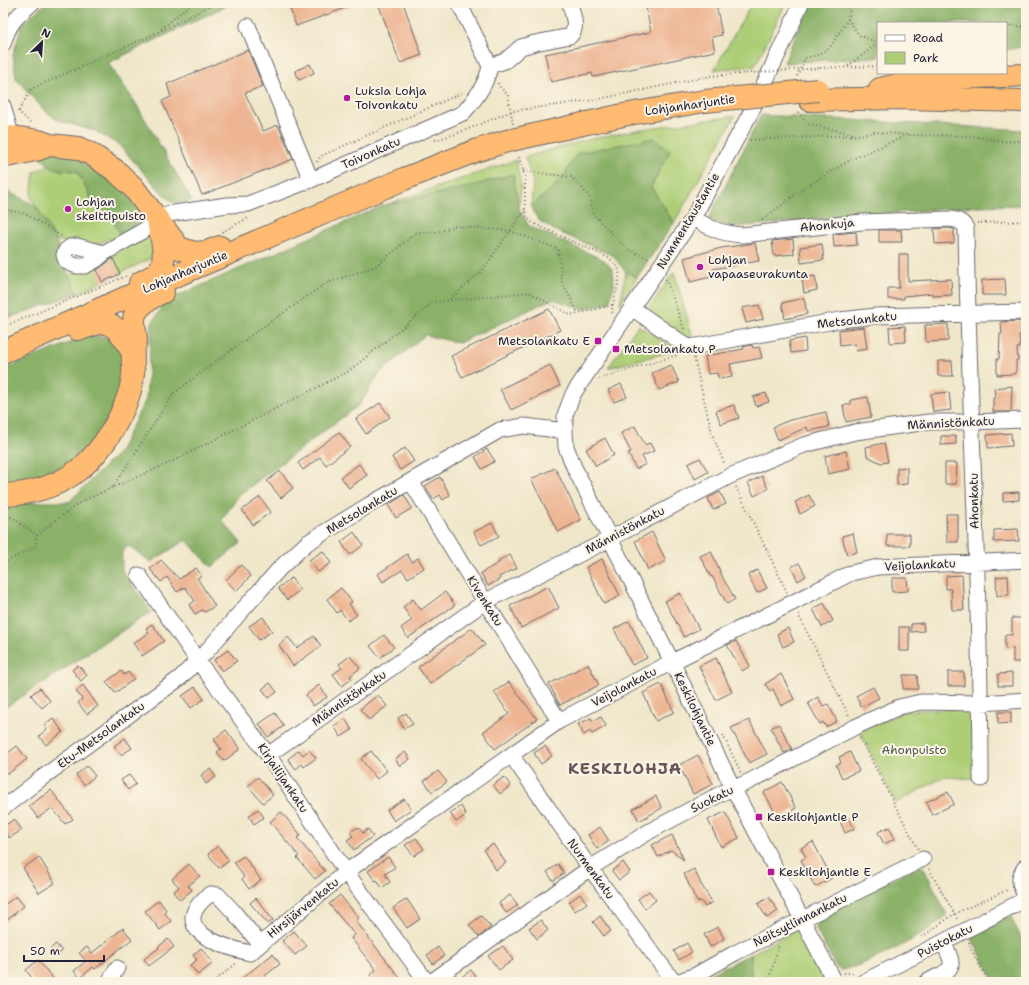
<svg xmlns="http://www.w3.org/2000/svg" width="1029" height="985" viewBox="0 0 1029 985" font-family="'Shantell Sans',sans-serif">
<rect width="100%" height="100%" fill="#fcf5e5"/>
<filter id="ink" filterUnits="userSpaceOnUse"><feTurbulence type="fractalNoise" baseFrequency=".025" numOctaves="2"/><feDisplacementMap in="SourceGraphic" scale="8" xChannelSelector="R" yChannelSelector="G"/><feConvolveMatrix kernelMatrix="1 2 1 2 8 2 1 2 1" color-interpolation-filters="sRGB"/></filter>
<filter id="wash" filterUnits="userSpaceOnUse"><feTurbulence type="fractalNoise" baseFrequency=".012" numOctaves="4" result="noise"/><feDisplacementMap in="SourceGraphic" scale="16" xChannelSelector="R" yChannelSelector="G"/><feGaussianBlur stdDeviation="0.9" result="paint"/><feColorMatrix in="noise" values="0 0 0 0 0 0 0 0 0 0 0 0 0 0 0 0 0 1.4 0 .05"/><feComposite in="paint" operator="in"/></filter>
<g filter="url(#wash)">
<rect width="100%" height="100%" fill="#f0e7ca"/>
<path fill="#adce76" stroke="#687858" d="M752 3H786L755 66 714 70Z
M735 116 674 223 651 187 670 150 577 153 562 179 531 207 533 182 525 157 586 140 642 129Z
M516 160 521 186 519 209 513 174 469 187 382 206Z
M48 165 59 170 77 171 101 217 109 213 121 235 88 247 56 240 31 198 34 172Z
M151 233 156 256 78 293 69 276 111 256Z
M626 272 637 277 620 304Z
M674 272 694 341 682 335 647 311Z
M638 325 677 350 608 368Z
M975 708 976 779 944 777 896 803 860 732 904 711Z
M799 928 822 976V982H751V954Z"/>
<path fill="#8ab167" stroke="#566a51" d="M46 3H232L108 63 135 102 192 201 175 203 163 194 119 145 95 131 57 120 43 109 16 78 13 55 22 24Z
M809 3H1026V46L1006 50V23H878V57L784 63Z
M761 115 1026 130V205L975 206 731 227 708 220Z
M654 138 670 150 651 187 674 223 637 277 626 272 612 255 554 230 538 220 531 207 562 179 577 153Z
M54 150 88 160 111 174 139 210 140 221 133 228 121 235 109 214 101 217 77 171C57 170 53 170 38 155Z
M513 174 519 209 529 226 604 260 613 270 614 285 609 303 584 309 552 299 459 343 425 335 379 374 359 405 240 494 222 520 241 543 212 567 186 540 151 562 128 546 122 552V570L151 612 3 709V502H69L119 452 146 399 152 323 166 301 382 206 469 187Z
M3 189 36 206 56 240 69 276 78 293 3 320Z
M90 335 112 338 124 347 125 387 87 456 48 483 3 486V369Z
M919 866 924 868 947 915C932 932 863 968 840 970L835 966 816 929V924L813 917Z
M1008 911 1026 948V982H995L973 941V932Z
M751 954V982H694Z"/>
<g id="blocks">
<path fill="#edb593" d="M288 3H356V4L296 26Z
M378 3H403L422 55 400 63Z
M645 3H716L722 35 712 37 715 51 593 77 592 73 551 82 545 54 651 32Z
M248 50 263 86 245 93 263 131 278 125 293 159 202 195 162 101 171 97 167 84Z
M310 64 314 73 299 80 295 71Z
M949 228 954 229V243L935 244 934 229Z
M879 230H901L902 242H879Z
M856 232 857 245 834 247 833 234Z
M793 239 794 254 774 256 772 241Z
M755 243 759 261 713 269 715 276 690 282 684 258 721 248Z
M822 244 824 260 801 263 800 247Z
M899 254H908V281L951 279 952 295 933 296V293L904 296V299H888V288H899Z
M113 258 120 274 102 282 97 270Z
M815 276 817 290 804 293 802 279Z
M1005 279 1006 295H982V280Z
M804 298 807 314 785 319 782 303Z
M759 305 763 319 746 323 742 308Z
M549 309 560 330 462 377 451 356Z
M1021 321 1022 335H1019L1020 348H1017L1018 360H1016V373H1014V374L997 375V359H999L1000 334H1002L1001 322Z
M948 324V341L926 342 925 325Z
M905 326 906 342 890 343 889 327Z
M864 327 867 349 856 351 855 344 840 346 839 330Z
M805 338 806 351 791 353 789 341Z
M752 345 753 348 759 347 762 358 730 364 732 377 719 379 717 373 708 374 705 356 744 349 743 347Z
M938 361H952L953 376H938Z
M550 365 560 386 511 410 500 389Z
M671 365 679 382 659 390 652 373Z
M621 384 627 397 614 402 608 390Z
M1012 386 1011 412H993V398H995L994 388Z
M949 392 951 410 933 412 931 394Z
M766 393 769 402 756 406 753 397Z
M868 397 871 417 846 422 843 405 851 404V400Z
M380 403 390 417 366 434 356 419Z
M734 405 739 418 721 424 716 411Z
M826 412 829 427 808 431 807 427 778 440 773 427 790 420Z
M635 426 645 445 650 443 654 451 642 456 646 464 636 469 628 453 631 452 621 433Z
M339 432 350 447 326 465 320 457 303 470 298 463Z
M1011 433 1012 446 988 448 987 435Z
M941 436H956V444L941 445Z
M605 438 614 455 596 466 586 449Z
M884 443 888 462 881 463 867 456 866 447Z
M405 448 414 461 400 470 392 457Z
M487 449 495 461 482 469 475 457Z
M846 451 850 469 828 474 825 456Z
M700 458 708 472 695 479 688 464Z
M945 463H957L956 484H945Z
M359 464 367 475 349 488 341 477Z
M907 467V484L897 485V468Z
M555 468 581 520 558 532 531 479Z
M280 471 293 488 281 498 267 481Z
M762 476 768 489 754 496 748 483Z
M440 477 450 495 443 500 440 495 433 499 425 486Z
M720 492 726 504 713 510 708 498Z
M1019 492V500L1003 501V493Z
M404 495 412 508 396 518 388 505Z
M809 495 815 506 800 514 795 502Z
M260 497 271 512 253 525 242 510Z
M946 514H958V542H947Z
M492 523 499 536 481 545 474 532Z
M1018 529 1019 541 994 542V530Z
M354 532 363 545 350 555 341 542Z
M652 532 666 561 648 570 635 541Z
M853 533 857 552 847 555 842 536Z
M887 534H910V546H887Z
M323 551 331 563 318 572 309 560Z
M711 551 724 580 735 599 727 604 712 576 711 577 700 556Z
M407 554 412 562 418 558 424 568 408 578 402 570 383 582 378 574Z
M510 555 517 568 499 577 500 579 488 586 481 573 500 562 499 560Z
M602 559 620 596 604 604 586 567Z
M161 560 179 579 196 568 202 576 197 578 215 606 205 612 202 610 195 614 189 605 195 601 185 587 177 592 167 577 161 582 150 569Z
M799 563 806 576 798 581 791 567Z
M241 565 251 576 236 591 226 580Z
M757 570 767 588 757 593 748 575Z
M962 575 964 610H952L951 589H946V576Z
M1008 576 1009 595 997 596 996 577Z
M291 578 300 590 287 600 278 588Z
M892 578H907L908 591 892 592Z
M548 586 559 608 521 628 510 606Z
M341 588 352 602 349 604 357 615 348 621 340 610 337 613 327 599Z
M445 592 455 605 408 638 401 628 412 620 403 607 413 599 421 610Z
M680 593 699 629 684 637 665 601Z
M824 603 833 621 822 627 813 609Z
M263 617 272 631 259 640 249 626Z
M1012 618H1022L1024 662H1013V648L1005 649V635H1012Z
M629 621 647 658 632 665 614 629Z
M923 623 924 631 911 632V624Z
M152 624 164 641 142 656 133 643 149 633 146 628Z
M899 627H909V651H899Z
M472 628 485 645 430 684 418 667Z
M788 628 794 642 783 647 777 634Z
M384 635 394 647 380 658 370 646Z
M314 636 321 646 293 666 279 645 288 637 297 648Z
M736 641 750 666 742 671 727 645Z
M228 650 237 661 222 671 214 660Z
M350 656 360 668 350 676 352 679 342 686 333 674 342 668 339 664Z
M716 658 732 692 716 700 699 666Z
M588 664 599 685 560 705 549 684Z
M78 665 87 675 81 681 72 670Z
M121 671 124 675 128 672 134 679 115 693 106 682Z
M948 672H964V686H948Z
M1012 673V686H998V674Z
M781 674 794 699 781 706 773 689 770 691 765 684Z
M903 675H917L918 689H903Z
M509 682 537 719 495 749 483 732 509 714 494 692Z
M270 683 277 692 269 698 262 689Z
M661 684 674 712 656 721 643 693Z
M83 685 98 706 87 714 78 703 82 699 76 691Z
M319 685 327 697 313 706 306 695Z
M195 687 204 699 191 708 182 696Z
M873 687 879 698 861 707 856 696Z
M40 688 50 701 42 708 31 695Z
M378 695 387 706 369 720 360 709Z
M818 697 823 706 828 704 837 721 826 727 823 722 820 724 808 703Z
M998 712H1011V723L998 724Z
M275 713 284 726 268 737 259 724Z
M406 713 413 724 404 729 398 718Z
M601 717 606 726 592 734 590 731 584 735 578 724 591 718 593 721Z
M53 718 63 732 46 745 39 736 47 729 44 725Z
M345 719 352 730 341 737 334 726Z
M749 720 767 754 749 763 731 728Z
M779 724 792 749 784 753 771 728Z
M226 730 240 749 224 761 217 752 221 749 214 739Z
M125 738 132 748 121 755 114 746Z
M17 746 27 759 8 774 3 768V757Z
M545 746 552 756 541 764 534 753Z
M299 750 303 755 309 750 316 758 304 767 302 764 296 769 288 759Z
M371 751 387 771 377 779 361 759Z
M405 752 410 759 400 766 395 759Z
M850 752 859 771 842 778 836 765 841 763 839 757Z
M698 755 713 784 693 794 679 765Z
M87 766 95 776 84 785 76 775Z
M210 769 216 777 206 784 201 775Z
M438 771 447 782 432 792 424 781Z
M129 775 136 784 128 790 121 780Z
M258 777 273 795 263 803 248 786Z
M504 777 511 786 500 794 493 785Z
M782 782 796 808 778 818 764 792Z
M51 790 73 819 65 824 52 808 38 818 29 806Z
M948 792 954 804 932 815 926 802Z
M656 796 662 808 639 821 633 809Z
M404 799 411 809 394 821 387 810Z
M461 806 466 815 456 822 450 813Z
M258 809 264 817 254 824 249 816Z
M281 812 301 835 297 838 325 871 315 879 297 858 299 856 270 822Z
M725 812 739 838 721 847 708 820Z
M849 818 854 829 845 833 840 821Z
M14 819 22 830 9 838 3 829V827Z
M358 827 363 833 368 829 373 836 354 850 347 840 353 836 350 832Z
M600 827 609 841 597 849 588 835Z
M889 827 895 839 884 844 878 832Z
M672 835 684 860 671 850 658 857 652 845Z
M416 838 424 849 414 856 405 845Z
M813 842 832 878 815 887 801 860 806 857 801 848Z
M493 844 506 863 496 870 484 850Z
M218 846 229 861 219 868 208 854Z
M244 856 261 880 249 889 242 879 244 877 234 862Z
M39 857 55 883 39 893 23 868Z
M388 857 395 867 385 874 390 882 382 888 377 880 375 881 368 871Z
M623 862 630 872 619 880 612 871Z
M189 864 200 876 188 886 192 890 180 900 173 892 179 887 172 879Z
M558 864 564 873 553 881 547 872Z
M694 869 702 886 712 902 705 907 701 901 697 902 684 874Z
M649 891 656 900 645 909 638 899Z
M580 894 587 903 575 911 569 902Z
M340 895 359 918 356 921 403 982H376L370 975 376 970 351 938 355 935 329 904Z
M510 895 518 905 506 913 499 903Z
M16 896 24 906 3 923V906Z
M769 897 778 911 767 918 758 904Z
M256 898 273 920 268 924 250 903Z
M407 899 420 919 407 928 393 908Z
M159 900 166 910 164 912 171 921 160 930 145 911Z
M481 916 491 927 479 937 469 925Z
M600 916 611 931 604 936 593 922Z
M541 920 548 930 537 939 529 928Z
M718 927 724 939 710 947 704 934Z
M123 928 132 939 95 969 93 967 80 978 74 971 86 961 79 953 87 947 92 953Z
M294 931 307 946 295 955 282 941Z
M168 939 174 947 149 966 144 959 159 948 158 947Z
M687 943 692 952 679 960 674 951Z
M56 944 62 951 54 956 49 950Z
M503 946 513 960 499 970 488 956Z
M438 947 444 956 433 964 427 955Z
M201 948 213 963 198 975 190 965 197 960 193 955Z
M273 954 280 964 257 982H237Z
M38 960 56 982H35L26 970Z
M471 970 479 982H455Z"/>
</g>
</g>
<g filter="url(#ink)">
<use href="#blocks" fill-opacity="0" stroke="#6a676d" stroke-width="1"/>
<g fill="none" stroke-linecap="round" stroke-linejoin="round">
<g stroke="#6a676d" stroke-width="17">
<path id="minor" d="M801 3 789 31 750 114 693 218 573 394 565 415V431L566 447 574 467 672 662 733 788 835 982
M248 26 311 180
M3 44C9 23 16 17 32 3
M490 66 505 61 521 47 535 43 570 36C579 28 572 14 570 3
M3 106 10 131
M3 126C18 134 18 154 3 162
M693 218C712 229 719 233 742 235L862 222 950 219C957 220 962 221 966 228 969 412 981 596 981 779
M104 253 77 246 70 247 66 250 64 255 66 261 71 264 77 266H85L96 260 104 253 146 229 157 218 168 214 227 205 248 204 311 180 463 113C475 100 487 83 490 66L459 3
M632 308 685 345 691 347 840 320 876 316 1026 312
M411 482 559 721
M139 575 198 661 268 755 346 872 427 982
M268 755 486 601 600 544 730 476 804 445 855 432 929 422H972L1026 420
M511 755 590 868 674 982
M3 808 43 777 180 678 206 652 238 615 280 568 307 543 369 505 500 430 524 426 565 431
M1026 866C1016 879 1020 885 1026 898
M260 944 233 911 218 895 210 894C165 929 220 946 250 953L346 872 559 721 672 662 792 603 851 573 878 567 1026 560
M109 982 117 968
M431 982 590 868 650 831 724 792 746 783 855 727 899 707 921 702 981 703 1026 700
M677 982 696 975 735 953 923 859
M863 982 943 942 1026 899
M927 982C952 968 958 971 943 942"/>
</g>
<g stroke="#6a676d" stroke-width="24">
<path id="highway" d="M880 89 924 79 1026 75
M810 100 903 98 1026 101
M13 137 39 141 50 145 78 148 91 154 116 171 133 187 179 248 194 253 207 252 220 247
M12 155 39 149 47 146
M140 283C144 280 150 278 154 275 170 264 162 241 159 226
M77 329C85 329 92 324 99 323 116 320 126 341 133 353
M3 352 161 282 404 179 475 151 507 141 623 115 705 101
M3 495C58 493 93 468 118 420 125 406 132 390 133 374 134 367 132 360 133 353 133 349 135 345 136 341 136 332 132 322 135 314 140 303 154 296 163 292"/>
</g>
<path stroke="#6a676d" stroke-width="2" stroke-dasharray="1 3" stroke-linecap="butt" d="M851 3 848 19 859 35 878 43
M1006 25 1026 27
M161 29 192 3
M848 66 877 44
M820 68 878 66
M797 76 805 58 818 55 831 46 848 19
M498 83 499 86 508 95 513 124
M18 111 31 123
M19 111 31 89 150 36 216 3
M798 112 808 124 854 134
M435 140 456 134 512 111 594 100 710 76
M750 140 859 135 874 132 908 135 971 136 1007 142 1026 140
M519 157 525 177V210L527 217 533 223 609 258C611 260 616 264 618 267 623 278 612 299 612 312L613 313
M317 162 321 156 464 92
M523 171 572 177 589 196 593 214 627 249 650 259
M3 209 26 214 63 237
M762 220 804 188 852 159 906 136
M977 223 1026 221
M222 232 250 217
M666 279 684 329
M450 299 481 272 525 210
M3 327 126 276
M694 358 713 437 725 465
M599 379 677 355
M113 487 174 393 253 334 325 284 376 266 417 232H438L455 226 510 231 558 249 562 282 578 313
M736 487 787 592
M4 512 37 535 80 502 171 462 349 371 434 302 529 292 570 315 612 305
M3 563 35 547 37 535
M798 614 849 716
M723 735 741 773
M860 738 918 849
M929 869 958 920
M922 937 954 914 1009 889
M969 942 970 948 989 982
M844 973H853
M213 982 238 962
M768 982 779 945"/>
<use href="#minor" stroke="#fff" stroke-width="15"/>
<use href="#highway" stroke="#febb71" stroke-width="22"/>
<g stroke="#6a676d" stroke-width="24" stroke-linecap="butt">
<path id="highway-bridge" d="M705 101 818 90"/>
</g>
<path stroke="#6a676d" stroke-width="2" stroke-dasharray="1 3" stroke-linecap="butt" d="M710 76 820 68"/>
<use href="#highway-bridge" stroke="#febb71" stroke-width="22"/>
</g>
</g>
<g fill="#b5179e" stroke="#fcf5e5" stroke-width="1.5">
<circle cx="347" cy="98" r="4"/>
<circle cx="68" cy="209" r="4"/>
<circle cx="700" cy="267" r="4"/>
<rect x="594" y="337" width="8" height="8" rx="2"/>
<rect x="612" y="345" width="8" height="8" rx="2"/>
<rect x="755" y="813" width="8" height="8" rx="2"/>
<rect x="767" y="868" width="8" height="8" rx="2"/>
</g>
<g text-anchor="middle" stroke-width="4" stroke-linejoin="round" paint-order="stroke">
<g font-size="12" fill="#22223b" stroke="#fcf5e5" text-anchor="start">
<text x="355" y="95">Luksia Lohja<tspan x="355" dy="14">Toivonkatu</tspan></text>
<text x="76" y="206">Lohjan<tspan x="76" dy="14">skeittipuisto</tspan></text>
<text x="708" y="264">Lohjan<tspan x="708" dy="14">vapaaseurakunta</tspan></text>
<text x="590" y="345" text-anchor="end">Metsolankatu E</text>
<text x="624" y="353">Metsolankatu P</text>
<text x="767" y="821">Keskilohjantie P</text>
<text x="779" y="876">Keskilohjantie E</text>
</g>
<g font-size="12" fill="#22223b" stroke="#fcf5e5">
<text transform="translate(690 105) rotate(-8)" y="4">Lohjanharjuntie</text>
<text transform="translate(371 153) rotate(-24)" y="4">Toivonkatu</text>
<text transform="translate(688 221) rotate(-59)" y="4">Nummentaustantie</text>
<text transform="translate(827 225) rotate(-6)" y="4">Ahonkuja</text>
<text transform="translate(185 272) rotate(-23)" y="4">Lohjanharjuntie</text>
<text transform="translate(857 320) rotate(-6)" y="4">Metsolankatu</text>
<text transform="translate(951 423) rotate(-3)" y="4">Männistönkatu</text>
<text transform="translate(974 501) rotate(-91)" y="4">Ahonkatu</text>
<text transform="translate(362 510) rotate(-31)" y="4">Metsolankatu</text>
<text transform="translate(625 530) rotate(-28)" y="4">Männistönkatu</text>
<text transform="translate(920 565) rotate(-3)" y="4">Veijolankatu</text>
<text transform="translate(485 601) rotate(58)" y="4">Kivenkatu</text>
<text transform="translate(624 687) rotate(-28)" y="4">Veijolankatu</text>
<text transform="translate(349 698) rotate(-35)" y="4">Männistönkatu</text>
<text transform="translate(695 709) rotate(64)" y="4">Keskilohjantie</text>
<text transform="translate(101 735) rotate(-36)" y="4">Etu-Metsolankatu</text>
<text transform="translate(283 778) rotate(56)" y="4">Kirjailijankatu</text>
<text transform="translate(712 799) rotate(-26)" y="4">Suokatu</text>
<text transform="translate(591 869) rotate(54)" y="4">Nurmenkatu</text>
<text transform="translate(303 908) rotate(-39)" y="4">Hirsijärvenkatu</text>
<text transform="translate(800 920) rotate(-27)" y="4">Neitsytlinnankatu</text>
<text transform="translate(945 941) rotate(-27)" y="4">Puistokatu</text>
</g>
<g font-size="12" fill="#4c564d" stroke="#fcf5e5">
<text x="914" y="754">Ahonpuisto</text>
</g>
<g font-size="16" font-weight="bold" letter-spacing="1" fill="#69555a" stroke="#fcf5e5">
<text x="625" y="774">KESKILOHJA</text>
</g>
</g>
<rect width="1029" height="985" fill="none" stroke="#fcf5e5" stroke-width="16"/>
<rect x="877" y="22" width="130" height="52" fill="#fcf5e5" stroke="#a5a1a1"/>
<rect x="885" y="35" width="20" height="6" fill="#ffffff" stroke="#a5a1a1"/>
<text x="913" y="42" font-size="12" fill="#22223b">Road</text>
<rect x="885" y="52" width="20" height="12" fill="#adce76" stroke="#a5a1a1"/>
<text x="913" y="62" font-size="12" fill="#22223b">Park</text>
<g transform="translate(42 42) rotate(25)" stroke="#fcf5e5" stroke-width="3" paint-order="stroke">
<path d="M0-3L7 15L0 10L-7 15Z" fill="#22223b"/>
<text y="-6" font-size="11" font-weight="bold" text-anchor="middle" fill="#22223b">N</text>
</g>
<path d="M24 955v6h80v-6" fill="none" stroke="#22223b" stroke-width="2"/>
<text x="30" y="955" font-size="12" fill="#22223b" stroke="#fcf5e5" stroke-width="3" paint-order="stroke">50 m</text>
</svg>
